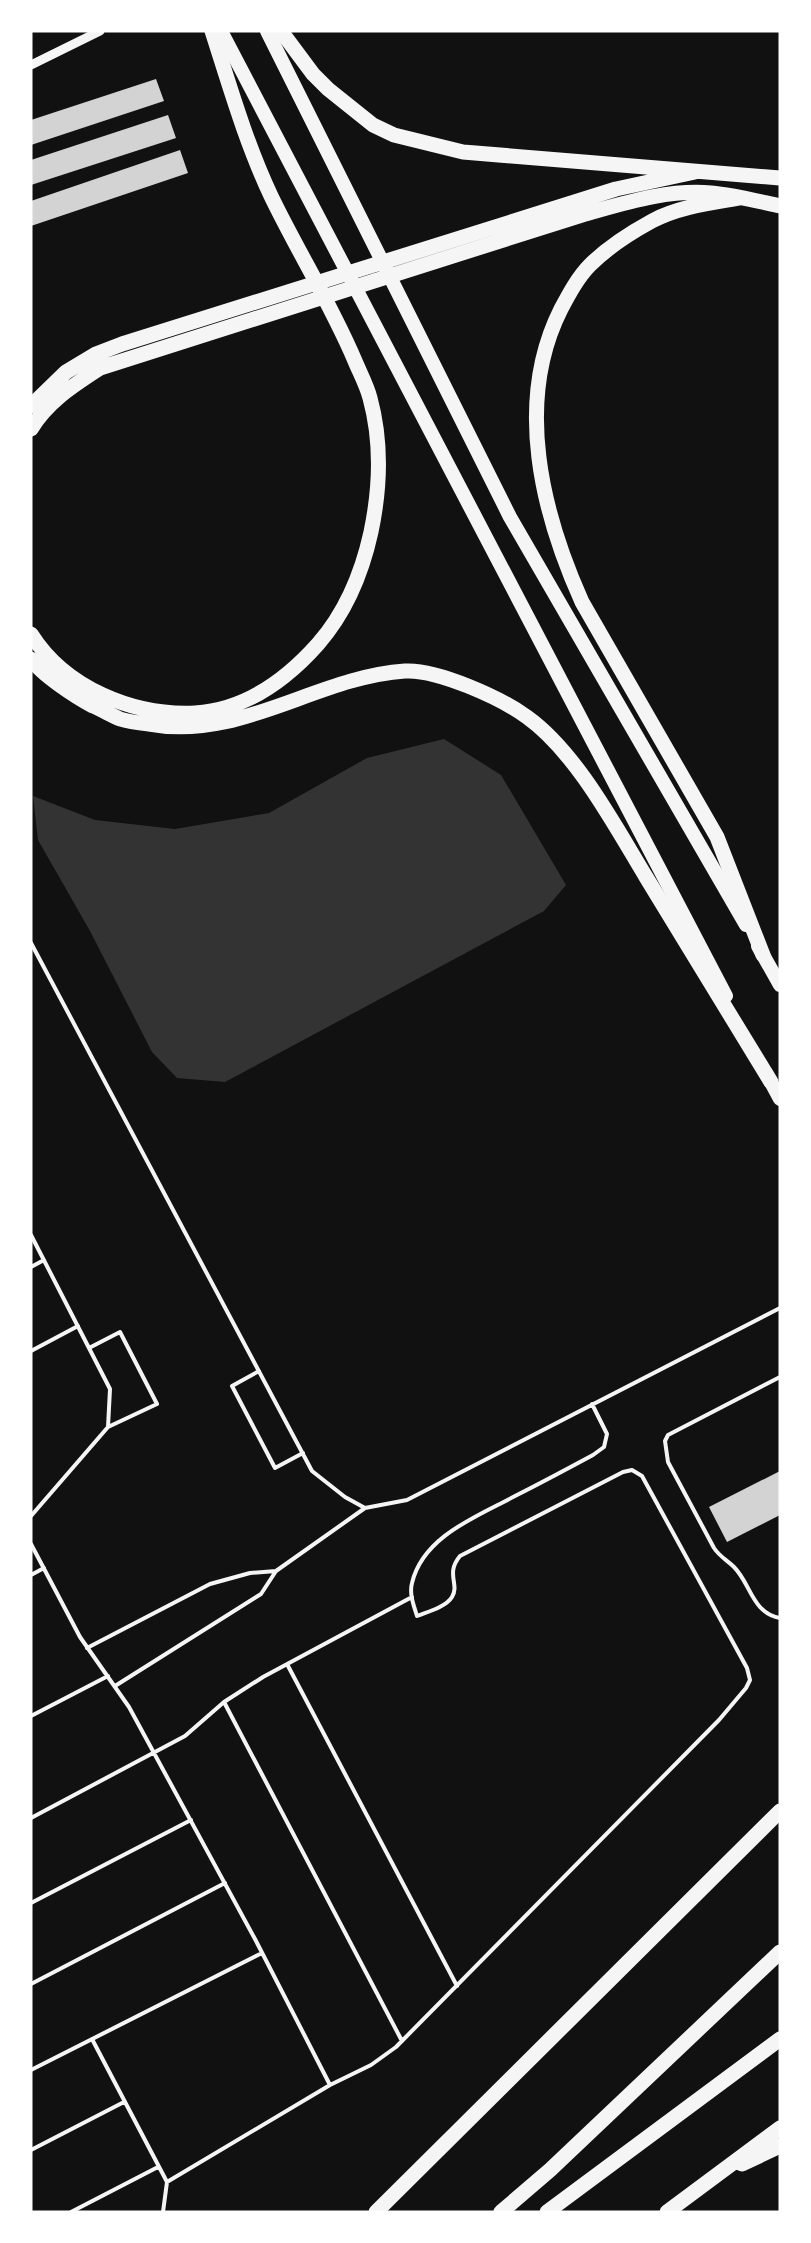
<svg xmlns="http://www.w3.org/2000/svg" width="811" height="2243" viewBox="0 0 811 2243" font-family="Signika,sans-serif">
<rect width="100%" height="100%" fill="#111"/>
<path fill="#333" d="M444 739 501 775 566 885 544 911 225 1082 177 1078 152 1052 90 931 38 840 33 796 95 820 175 829 269 813 367 758Z"/>
<path fill="#d3d3d3" d="M156 79 164 101 31 145V120Z
M168 115 176 138 31 185V160Z
M180 150 188 173 31 226V201Z
M780 1471V1515L727 1542 709 1507Z"/>
<g fill="none" stroke-linecap="round" stroke-linejoin="round">
<path stroke="#f5f5f5" stroke-width="4" d="M31 943 312 1471 345 1497 365 1508 407 1500 780 1308
M31 1235 110 1389 108 1427 31 1516
M31 1267 44 1260
M89 1348 120 1332 157 1404 108 1427
M31 1351 78 1326
M259 1371 232 1386 275 1468 303 1453
M780 1377 668 1435 665 1441 668 1462 714 1548C720 1557 727 1560 734 1567 751 1584 752 1613 780 1618
M31 1544 80 1637 129 1707 255 1939 330 2085 167 2182 163 2212
M276 1571 365 1508
M31 1575 44 1568
M87 1648 210 1584 250 1573 276 1571 261 1594 115 1686
M287 1664 457 1986
M224 1702 402 2041
M31 1716 108 1676
M31 1818 185 1736 224 1702 263 1677 412 1597
M31 1903 191 1820
M31 1984 225 1883
M92 2039 167 2182
M31 2070 262 1953
M330 2085 371 2065 396 2047 719 1720 746 1688 750 1680 747 1668 642 1476 632 1470 623 1472 460 1556C445 1574 460 1584 452 1597 446 1607 427 1612 417 1616 414 1606 409 1594 412 1583 423 1536 478 1516 515 1496 541 1483 567 1469 593 1455L604 1447 607 1434 592 1404
M31 2150 124 2102
M71 2212 158 2167"/>
<path stroke="#f5f5f5" stroke-width="9" d="M31 65 100 31"/>
<path stroke="#f5f5f5" stroke-width="14" d="M221 31 726 996
M267 31 510 517 746 925
M758 946 780 985
M766 1073 780 1099"/>
<path stroke="#f5f5f5" stroke-width="15" d="M281 31 313 74 328 89 373 125 394 135 463 152 780 178
M739 198C710 203 678 207 652 221 630 233 607 248 590 265 578 277 569 294 561 309 514 402 542 513 582 602L717 837 763 955
M31 406 66 372 96 354 122 344 616 189 695 172
M31 429C48 401 74 385 100 368L585 214C625 203 669 189 711 193 734 195 757 201 780 206
M31 634C65 688 133 716 195 713 245 710 286 680 318 644 346 612 362 573 371 532 380 489 382 442 370 398 367 386 360 373 355 361 331 304 298 252 271 196 246 143 230 87 212 31
M31 659C42 675 76 697 93 706 102 710 111 715 120 719 129 722 139 723 149 724 241 741 316 677 405 671 437 669 501 698 527 717 576 752 615 826 646 877 688 946 730 1014 771 1082
M742 2164 780 2146
M376 2212 780 1811
M501 2212 550 2170 780 1952
M547 2212 780 2039
M667 2212 780 2128"/>
</g>
<rect width="811" height="2243" fill="none" stroke="#ffffff" stroke-width="65"/>
</svg>
